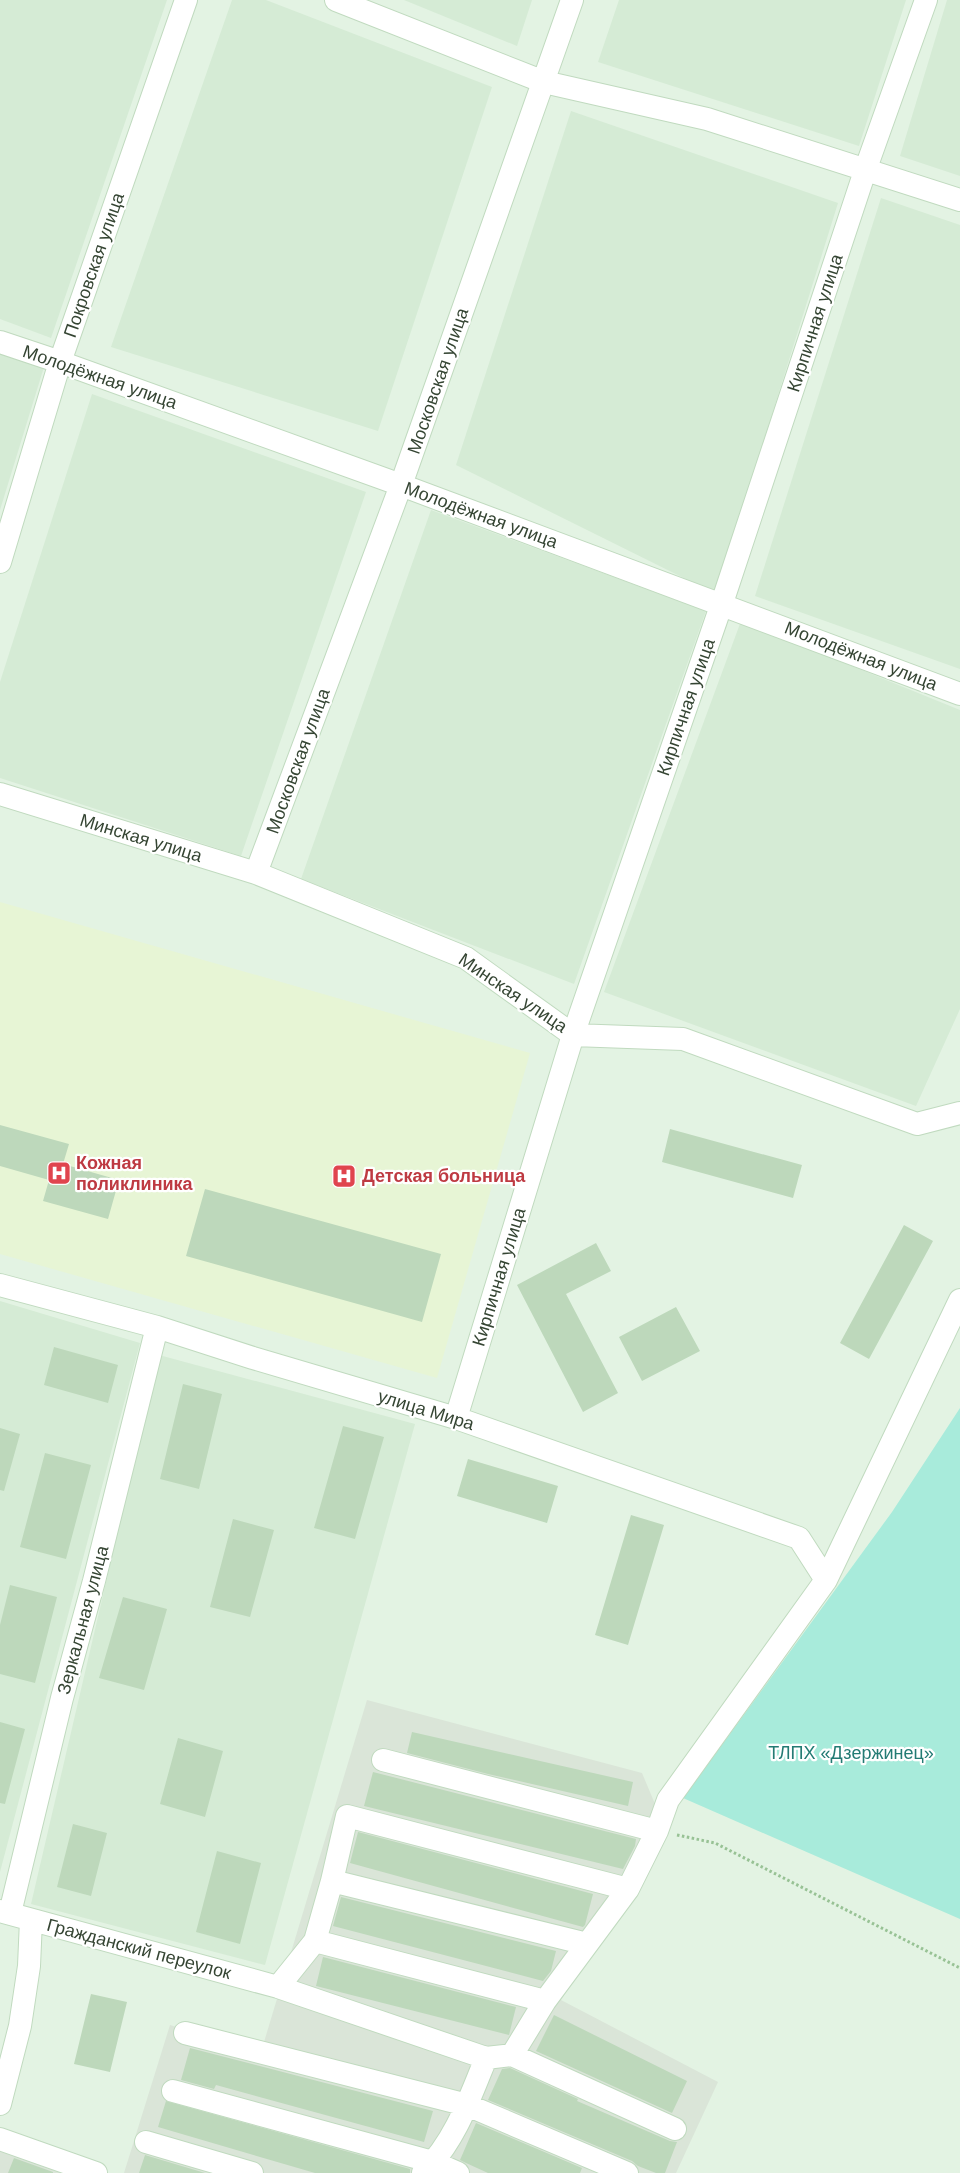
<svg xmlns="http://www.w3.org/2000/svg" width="960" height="2173" viewBox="0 0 960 2173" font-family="Arial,sans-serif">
<rect width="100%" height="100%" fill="#e3f3e3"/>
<path fill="#d5ebd5" d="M0 0H167L51 338 0 319Z
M232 0H266L492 87 378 431 111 347Z
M404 0H532L517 46Z
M619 0H906L859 146 598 62Z
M947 0H960V176L900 156Z
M571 111 838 203 716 594 456 465Z
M881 198 960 225V669L755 596Z
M0 352 44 367 0 510Z
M92 394 366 492 241 856 0 778V682Z
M431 510 706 611 574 984 301 879Z
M741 621 960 710V1009L916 1106 604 992Z
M0 1301 140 1343 0 1872Z
M159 1355 415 1424 265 1965 31 1904Z"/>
<path fill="#dae5d8" d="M367 1700 642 1773 666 1830 561 2000 718 2082 676 2173H124L170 2025 261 2052Z
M0 2149 97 2173H0Z"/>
<path fill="#e7f5d5" d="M0 902 530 1053 437 1378 0 1254Z"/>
<path fill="#a8ebdb" d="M960 1408V1919L683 1798 892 1512Z"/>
<path fill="#bdd8bb" d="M0 1125 69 1144 63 1164 119 1180 108 1219 43 1201 49 1180 0 1166Z
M670 1129 802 1165 793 1198 662 1162Z
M205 1189 441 1254 422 1322 186 1256Z
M904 1225 933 1241 869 1359 840 1343Z
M596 1243 611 1271 566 1294 618 1393 583 1412 517 1285Z
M676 1307 700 1351 642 1381 619 1337Z
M54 1347 118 1365 108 1403 44 1385Z
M183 1384 222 1394 199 1489 160 1479Z
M343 1426 384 1437 355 1539 314 1528Z
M0 1428 20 1434 4 1491 0 1490Z
M45 1453 91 1465 66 1559 20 1547Z
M468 1459 558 1486 547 1523 457 1496Z
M631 1515 664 1525 628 1645 595 1635Z
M233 1519 274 1530 250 1617 210 1607Z
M10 1585 57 1597 35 1683 0 1674V1625Z
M123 1597 167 1609 144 1690 99 1678Z
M0 1722 25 1729 5 1804 0 1803Z
M412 1732 633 1782 628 1806 488 1774 407 1753Z
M178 1738 223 1751 205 1817 160 1804Z
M373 1772 636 1839 635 1846 623 1869 364 1806Z
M73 1824 107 1833 91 1896 57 1887Z
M358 1832 593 1894 585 1925 583 1927 350 1863Z
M217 1851 261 1863 240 1944 196 1932Z
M341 1897 556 1951 551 1971 543 1981 333 1926Z
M323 1957 516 2007 509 2035 316 1986Z
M91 1994 127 2002 110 2072 74 2064Z
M554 2015 687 2081 672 2113 536 2051Z
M190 2048 433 2111 424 2142 216 2085 214 2089 181 2080Z
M510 2068 578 2099 577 2101 670 2141 677 2142 665 2173H656L638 2166 632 2161 488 2100 502 2069Z
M166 2101 410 2169V2173H315L158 2127Z
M476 2123 582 2168 580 2173H488L466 2163 460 2160Z
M145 2155 205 2173H139Z
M14 2158 53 2172V2173H8Z"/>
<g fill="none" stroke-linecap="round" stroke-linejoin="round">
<g stroke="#c0dabf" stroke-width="24">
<path id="minor" d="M336 0 544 82 707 119 960 200
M0 342 60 362 401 485 960 694
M0 562 60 362 186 0
M0 794 256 873 466 958 573 1035 683 1039 917 1124 960 1113
M256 873 401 485 572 0
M0 1285 157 1327 253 1358 456 1418 799 1538 826 1580
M456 1418 573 1035 722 603 866 168 926 0
M383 1760 657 1831
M332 1881 587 1944
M0 1911 278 1987 486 2058
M10 1913 62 1698 94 1581 157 1327
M315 1941 545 2001
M278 1987 315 1941 332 1881 347 1816 628 1889
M185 2033 467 2105 627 2173
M512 2055 675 2129
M173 2091 433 2162 458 2173
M0 2104 20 2026 29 1966 31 1920
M0 2139 96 2173
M146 2142 252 2173
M423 2173C455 2141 469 2100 486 2058L512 2055 545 2001 628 1889 657 1831 668 1800 826 1580 960 1300"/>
</g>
<path stroke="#98c295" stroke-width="3" stroke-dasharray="2.5 2.5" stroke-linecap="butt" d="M677 1835 715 1843 960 1968"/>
<use href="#minor" stroke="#fff" stroke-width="22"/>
</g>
<defs>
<g id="hospital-square" transform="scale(1.25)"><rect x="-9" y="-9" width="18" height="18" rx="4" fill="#e0444e" stroke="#fff"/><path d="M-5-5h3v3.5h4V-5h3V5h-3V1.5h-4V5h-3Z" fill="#fff"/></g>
</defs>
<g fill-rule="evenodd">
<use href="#hospital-square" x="59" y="1173"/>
<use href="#hospital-square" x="344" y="1176"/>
</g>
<g text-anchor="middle" stroke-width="4.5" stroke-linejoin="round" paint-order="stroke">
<g font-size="18" fill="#354533" stroke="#fff">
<text transform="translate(94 265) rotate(-71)" y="6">Покровская улица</text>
<text transform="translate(815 323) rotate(-72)" y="6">Кирпичная улица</text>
<text transform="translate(100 377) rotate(19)" y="6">Молодёжная улица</text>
<text transform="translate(438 381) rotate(-71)" y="6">Московская улица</text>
<text transform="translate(481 515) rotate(20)" y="6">Молодёжная улица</text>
<text transform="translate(861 656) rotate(21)" y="6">Молодёжная улица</text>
<text transform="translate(686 707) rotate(-71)" y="6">Кирпичная улица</text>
<text transform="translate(298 761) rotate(-70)" y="6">Московская улица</text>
<text transform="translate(141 838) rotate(17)" y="6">Минская улица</text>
<text transform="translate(513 993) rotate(34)" y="6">Минская улица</text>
<text transform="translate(499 1277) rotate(-73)" y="6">Кирпичная улица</text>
<text transform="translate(426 1410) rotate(17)" y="6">улица Мира</text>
<text transform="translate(83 1620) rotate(-75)" y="6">Зеркальная улица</text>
<text transform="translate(139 1949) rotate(15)" y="6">Гражданский переулок</text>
</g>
<g font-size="18" font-weight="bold" fill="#be3a42" stroke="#fff" text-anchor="start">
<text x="76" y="1169">Кожная<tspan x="76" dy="21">поликлиника</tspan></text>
<text x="362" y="1182">Детская больница</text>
</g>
<g font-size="18" fill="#237b74" stroke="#fff">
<text x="851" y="1759">ТЛПХ «Дзержинец»</text>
</g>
</g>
</svg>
